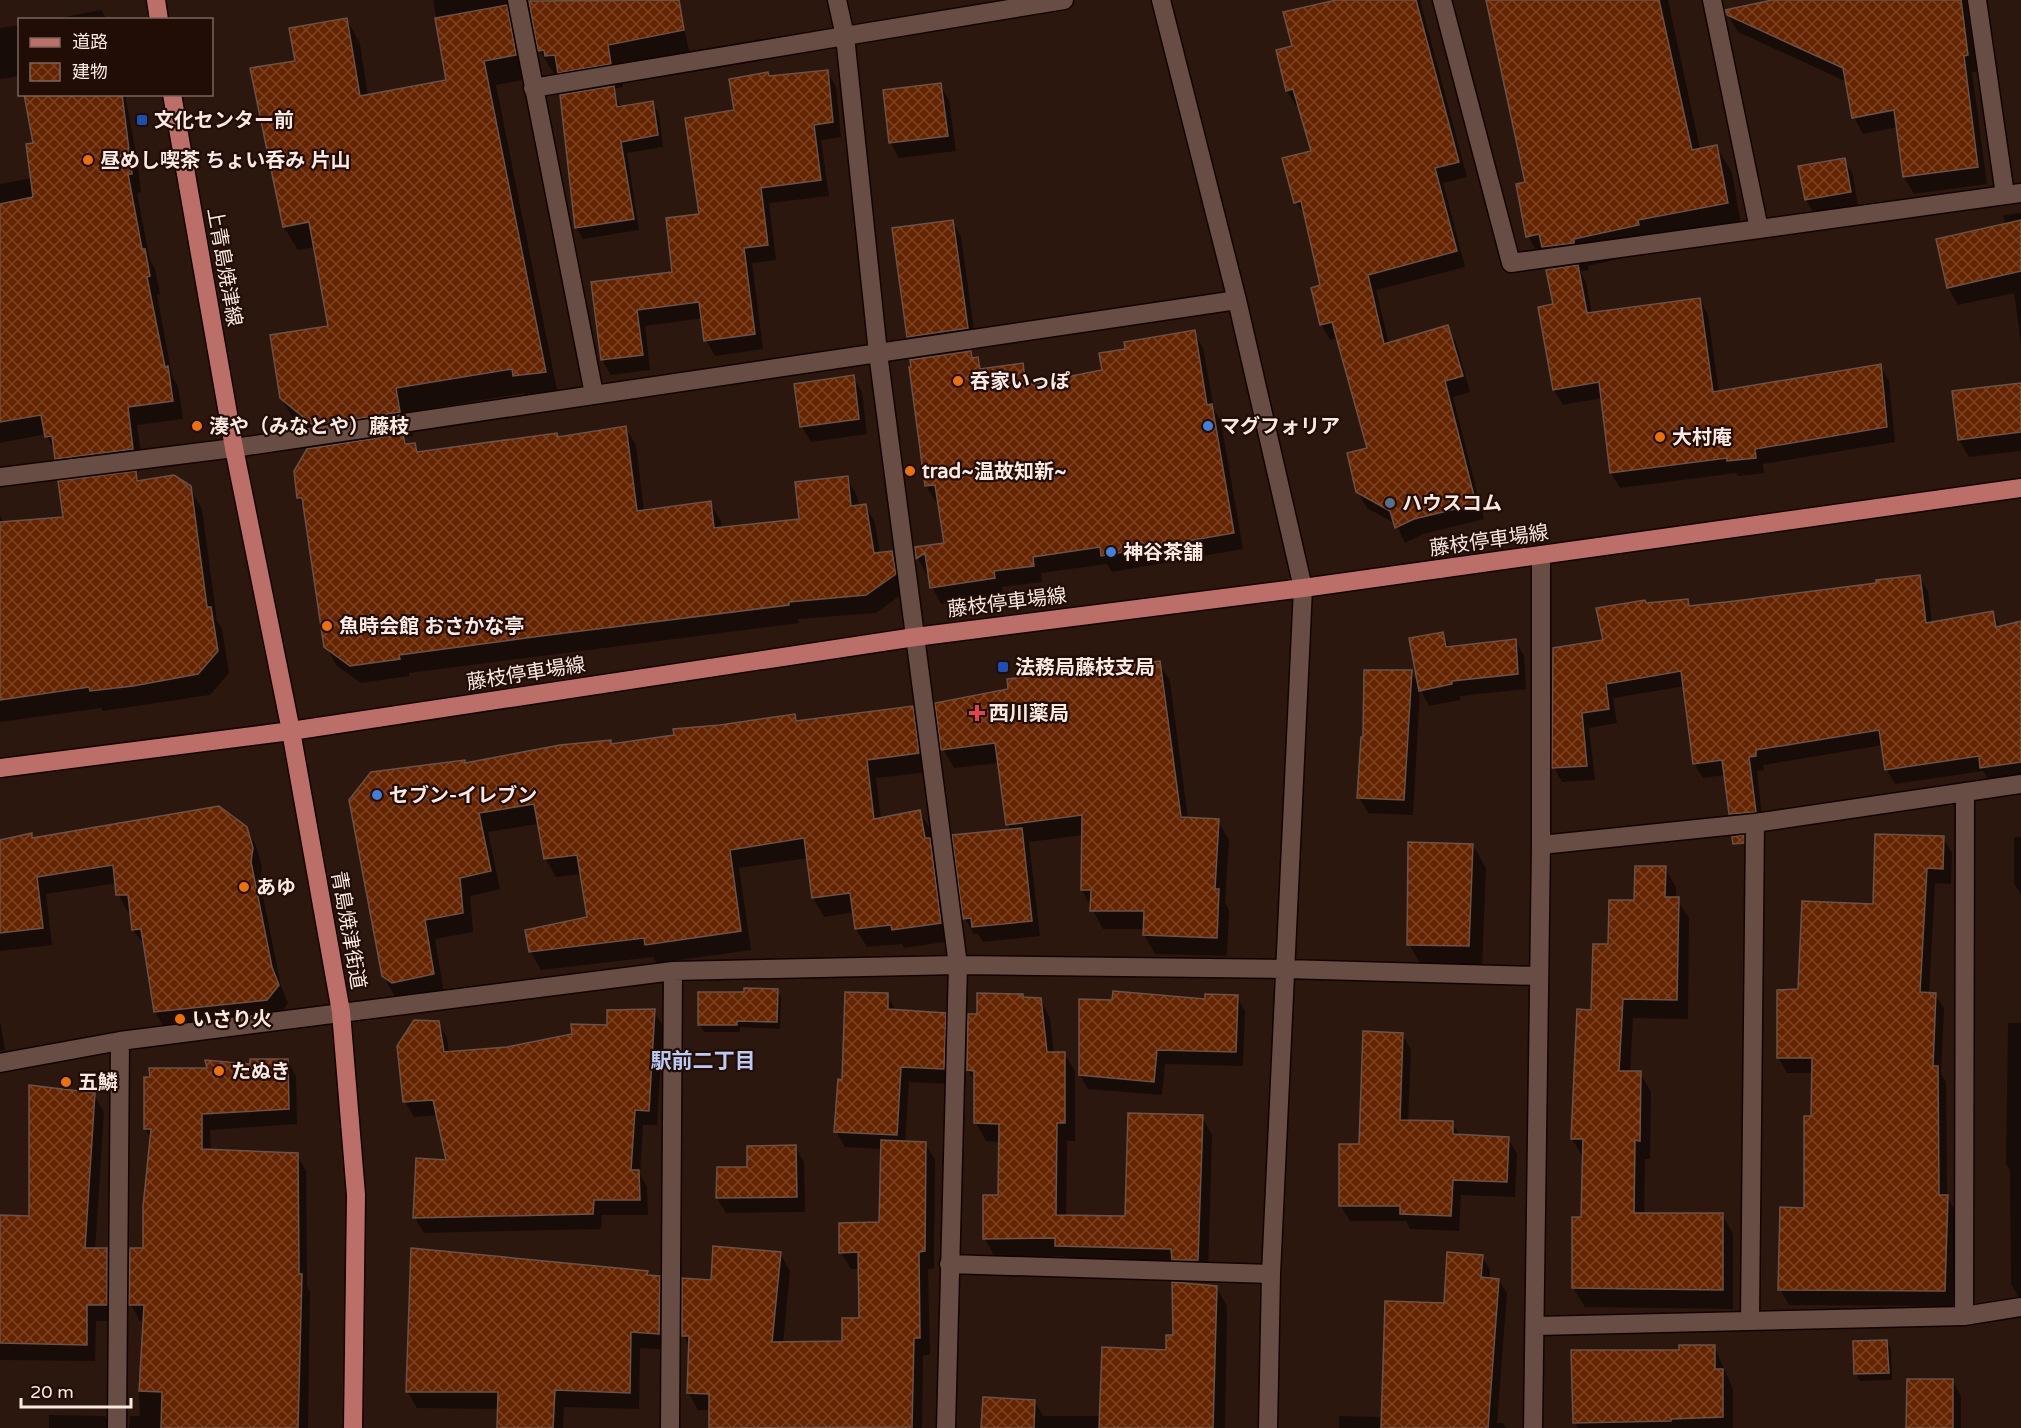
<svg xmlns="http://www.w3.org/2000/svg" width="2021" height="1428" viewBox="0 0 2021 1428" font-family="'Varela Round','Noto Sans JP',sans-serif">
<defs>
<pattern id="building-cross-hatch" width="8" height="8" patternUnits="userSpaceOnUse" patternTransform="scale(1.5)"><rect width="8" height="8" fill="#652400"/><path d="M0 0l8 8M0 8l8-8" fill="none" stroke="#7c4425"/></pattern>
</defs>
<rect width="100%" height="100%" fill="#2c170e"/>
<path fill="#0007" d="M433 0H678L690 55 621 68 623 87 614 89 621 108 652 103 659 114 663 147 627 153 639 230 583 239 576 228 570 186 572 185V94L563 79 560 80 557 74H554L540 51 532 13 522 16 529 79 496 85 558 395 528 399 524 393 409 412 413 436 403 437 408 445 415 444 420 453 559 438 625 427 636 445 644 511 710 503 721 521 722 529 801 521 847 478 857 496 859 506 865 505 875 523 880 554 892 552 902 570 905 592 876 613 798 619 799 623 409 673V676L361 683 336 665 326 646 305 509 298 498 326 447 295 422 281 398 330 327 315 247 298 250 284 227 297 62 347 20 360 44 368 96 448 81Z
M1343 0H1420L1467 177 1443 183 1465 267 1376 290 1389 344 1447 327 1456 342 1470 392 1453 397 1484 519 1423 534 1405 543 1396 524 1367 508 1358 492 1369 449 1338 338 1330 340 1321 324 1322 287 1306 217 1296 202 1284 159 1312 152 1299 105 1296 106 1287 91 1293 47Z
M1487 0H1668L1700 149 1716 146 1732 173 1742 230 1588 266 1589 270 1580 271 1586 282 1592 314 1700 299 1708 315 1719 393 1880 366 1889 381 1895 442 1763 464 1764 473 1738 476 1736 473 1620 488 1611 473 1602 398 1563 405 1554 390 1556 270 1551 262 1543 263 1528 236 1527 183Z
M1779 0H1966L1977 72H1972L1987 184 1914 194 1904 177 1898 127 1863 134 1854 117 1847 82 1738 32 1728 15Z
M101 10 107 20H49Z
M20 25V76L0 79V28Z
M827 71 836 87 841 137 821 140 829 196 769 203 776 260 752 263 763 349 715 356 706 340 703 318 645 326 650 370 611 375 602 360 592 284 674 274 748 112 770 77Z
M940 85 949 100 956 151 899 158 891 143 884 91Z
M25 94H125L137 158 141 192 137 193 150 260 155 269 160 294 157 295 172 376 178 386 183 419 137 425 143 467 67 477 46 434 0 443V184L32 178 34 144Z
M1844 159 1853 175 1858 207 1815 215 1806 200 1800 167Z
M2021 213V344L2014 293 1958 305 1948 287 2005 225 2003 215Z
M952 221 961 237 976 344 917 352 908 337 893 230Z
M1194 332 1203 348 1214 409 1221 422 1243 549 1112 572 1107 564 1041 573 1042 582 1002 587 1003 594 941 604 932 587 929 573 927 575 918 559 916 548 945 544 939 502H936L926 486 970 352 983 370 1023 364 1032 385 1104 372 1127 350Z
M853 377 862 392 867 434 811 442 802 427 796 385Z
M2021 384V451L1969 457 1959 440Z
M135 473 140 482 189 487 202 509 217 621 222 629 229 673 210 695 103 711 101 708 0 722V516L4 523 64 518Z
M1919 577 1928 591 1932 623 1992 612 2001 627 2021 623V778L1990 782 1983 771 1895 784 1886 769 1883 745 1763 765 1764 770 1757 771 1763 826 1739 829 1731 814 1725 775 1703 778 1694 763 1685 686 1613 698 1617 723 1589 728 1595 780 1562 782 1554 767 1604 642 1646 604 1687 600 1691 607 1878 585Z
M1442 633 1450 648 1515 640 1524 656 1526 689 1460 696V700L1429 706 1420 689 1413 815 1368 813 1359 797 1411 672 1419 685Z
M1159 663 1170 681 1188 819 1218 821 1229 840 1225 903 1229 910 1227 956 1155 954 1144 935V929H1103L1082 890 1083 835 1029 842 1040 936 983 942 978 934H974L965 919 954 836 1011 830 1008 825 999 763 954 768 943 749Z
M912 708 923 726 929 772 876 778 881 819 920 812 931 831 933 846 940 858 951 941 904 948 902 944 867 947 856 929 854 912 824 917 813 898 808 858 739 868 751 950 657 963 653 957 541 970 530 951 588 919 582 874 556 877 545 858 539 824 488 832 500 889 470 896 473 932 435 939 444 993 403 1002 394 995 383 975 466 765 675 736 794 716 798 722Z
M246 828 256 846 262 867 260 881 281 986 288 1003 277 1018 165 1029 155 1012 146 947 133 930 131 912H128L118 894 117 883 46 894 52 945 0 951V842L31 835 34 840Z
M2014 837H2021V895L2014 883Z
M1943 838 1952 853 1951 884 1935 883 1929 994H1935L1944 1009 1941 1074 1946 1082 1947 1197 1956 1212 1953 1306 1789 1305 1780 1289 1806 1210 1813 1073H1787L1778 1057 1800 991 1875 905Z
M1473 845 1486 868 1482 968 1422 967 1409 944Z
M1665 868 1676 887V898L1689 918 1688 1019 1633 1018 1630 1073H1640L1651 1092 1650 1159H1645L1644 1214H1722L1733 1234V1309L1585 1307 1573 1288 1582 1218 1584 1159 1572 1139 1593 1012 1609 946 1635 902Z
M777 991 781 998 780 1029 740 1027V1032H704L700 1025V993Z
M887 994 896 1011 945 1014 954 1029 952 1084 909 1082 905 1143H925L935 1160 934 1268 928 1269 930 1355H923L922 1428H711L710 1410H698L688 1392 690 1346 683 1335 712 1281 780 1253 790 1271 783 1344 844 1342 861 1320 860 1269H851L841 1252 880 1224 882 1149 845 1147 836 1131 844 1081Z
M1022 995 1025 999H1040L1050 1018 1054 1054 1064 1053 1075 1071V1141H1067L1066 1217H1126L1202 1117 1212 1135 1208 1278 1067 1264 1063 1256 995 1257 985 1239 1000 1197V1142L986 1141 976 1123V1083L968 1070 979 1016Z
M1237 997 1245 1011 1243 1066 1165 1064 1162 1095 1088 1089 1080 1075 1207 1001Z
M654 1011 663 1026 657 1125H643L640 1174 647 1187 648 1215H602L601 1229 424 1233 415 1218 448 1161 438 1115 414 1117 405 1101 438 1022 447 1038 449 1053 507 1048 609 1026Z
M0 1021 5 1050 0 1051Z
M2008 1023H2021V1302L2011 1284 2010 1170 2006 1164Z
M1402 1034 1411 1050 1408 1122 1452 1123 1460 1136 1508 1138 1517 1154 1515 1197 1461 1195 1459 1231 1410 1229 1406 1221H1350L1341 1206Z
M287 1060 296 1076 297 1124 210 1130 211 1151 297 1155 306 1171 307 1286 310 1291 308 1428H129L130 1416H140L138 1378 142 1377 145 1321H140L131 1305 144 1250 151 1139 145 1128 209 1070Z
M94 1095 104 1112 95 1250H106L116 1266V1321H96L95 1361 0 1360V1216L30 1217Z
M795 1147 804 1162 805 1212 726 1213 717 1198 719 1169H749Z
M1482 1256 1490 1270V1280H1499L1507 1294 1497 1423H1503L1506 1428H1339V1416L1383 1417 1445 1304Z
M647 1272 650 1277H659L669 1295 668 1350 640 1348 639 1409 564 1407 563 1428H498L499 1409 417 1408 407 1391Z
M1216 1287 1227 1306 1225 1428H983L1035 1402 1043 1416H1101L1167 1352 1174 1336Z
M1887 1342 1891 1349 1892 1380 1860 1381 1856 1374Z
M1714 1346 1733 1389V1428H1578L1575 1422 1681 1352Z
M1952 1380 1961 1396V1428H1907Z
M49 1415 105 1416 112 1428H49Z"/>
<path fill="url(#building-cross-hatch)" stroke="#6b5147" stroke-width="1.5" d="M679 0 684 30 608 45 611 64 558 73 555 55 545 56 544 50 538 51 529 1Z
M1336 0H1416L1459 162 1435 168 1457 251 1368 275 1384 344 1448 325 1463 376 1445 381 1476 504 1414 519 1395 528 1390 511 1356 492 1347 453 1367 448 1332 322 1320 325 1311 288 1320 285 1301 201 1294 203 1282 158 1311 151 1293 89 1286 91 1276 50 1292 46 1283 12Z
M1486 0H1659L1692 150 1717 145 1728 203 1638 220 1639 225 1574 239V243L1542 247 1539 234 1526 237 1516 184 1525 182Z
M1772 0H1961L1968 55 1964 56 1978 167 1903 177 1894 110 1852 118 1843 68 1727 15 1725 10Z
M507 5 516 55 484 61 546 372 513 376 512 369 396 388 400 412 313 425 280 398 270 335 328 326 309 222 283 227 250 68 295 61 289 28 347 18 360 96 446 80 435 18Z
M828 70 833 122 814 125 821 180 761 188 768 245 744 248 755 334 704 341 699 302 637 310 643 355 601 360 591 282 672 272 666 218 699 214 685 118 734 110 729 79 768 72 769 76Z
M941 83 948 136 889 143 883 90Z
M614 86 617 107 653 101 658 135 621 142 634 219 575 228 560 95Z
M24 94H122L132 174H128L142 249H145L150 276 147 277 165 367 168 366 173 401 128 407 133 449 55 459 52 436 45 437 41 415 0 422V204L33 197 26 144 33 143Z
M1845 158 1851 192 1805 200 1798 166Z
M953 220 968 328 907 337 892 228Z
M2021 220V271L1947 288 1936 239Z
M1578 265 1587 313 1700 298 1713 392 1881 364 1887 427 1755 449 1756 458 1727 461V458L1610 473 1599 382 1553 390 1538 307 1553 304 1546 270Z
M1195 330 1207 405 1212 404 1234 533 1101 556 1100 547 1033 557 1034 566 994 571 995 578 930 588 925 553 916 559 915 547 944 543 935 485 925 486 909 367H911L910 360 971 351 972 358 978 357 980 369 1023 363 1026 385 1102 370 1099 353 1125 349 1124 342Z
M854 375 859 419 800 427 794 384Z
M2021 383V432L1958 440 1952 391Z
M626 426 637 511 711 501 714 528 799 519 795 482 848 476 851 506 866 504 874 553 892 551 896 574 866 595 789 602V605L541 636 399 655 400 659 350 666 324 647 302 498H297L294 471 307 449 403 434 405 444 415 443 417 452 557 433 558 437Z
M136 471 137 481 174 475 191 486 207 607H211L218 651 198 674 133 686 90 691 89 687 0 700V522L63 517 58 481Z
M1920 575 1926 623 1993 611 1996 627 2021 621V762L1980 768 1979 756 1885 770 1879 730 1756 750V756L1749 757 1756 812 1729 814 1722 760 1693 764 1681 671 1606 684 1609 709 1582 713 1587 766 1552 768 1553 648 1603 640 1596 608 1645 600 1646 603 1688 599 1689 606 1735 601 1876 583V580Z
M1443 632 1446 647 1516 639 1518 674 1452 681V684L1419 691 1409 638Z
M1160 661 1181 817 1219 819 1215 889H1219L1217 938 1143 935 1144 911H1090L1091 890H1081L1082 815 1006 825 995 743 941 750 935 703 1008 689 1007 679Z
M1364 670H1412L1404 800 1357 798 1361 737H1363Z
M913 706 919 753 867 760 874 819 920 810 925 838H930L941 923 892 930 891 925 855 929 850 893 812 898 804 838 730 850 741 931 645 945 644 938 529 952 525 930 587 917 577 855 544 859 534 804 479 813 491 871 460 878 463 913 425 920 434 974 392 983 382 976 349 800 371 772 465 760V763L560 745 611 740V744L674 735 673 729 720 725 795 714 796 721Z
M219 806 247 827 253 848 251 862 272 967 279 985 267 1000 154 1012 141 929 132 930 128 895H116L113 865 37 877 43 928 0 933V840L32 833V838Z
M1022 828 1032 921 972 927 971 918 963 919 952 835Z
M1875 834 1944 836 1943 869 1927 868 1920 992 1936 993 1933 1066H1938L1939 1195H1948L1945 1291 1778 1290 1780 1207 1804 1208V1116H1811L1812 1058H1777V990L1798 989 1802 901 1873 904Z
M1744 835V843L1733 844 1732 837Z
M1408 842 1473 844 1469 946 1407 945Z
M1635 866H1666L1665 897H1679L1677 1000 1623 999 1619 1071H1641L1640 1141 1635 1140 1634 1213H1723V1290L1572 1288V1217H1581L1583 1139H1571L1577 1009 1591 1010 1593 944H1608L1609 900H1634Z
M744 988 778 989 777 1022 737 1021V1025H698V992H744Z
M1113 991 1205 999V994L1238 995 1236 1052 1157 1050 1154 1082 1079 1075V999L1112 1000Z
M845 992 888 993V1009L946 1013 944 1069 901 1067 897 1135 834 1132 838 1079 842 1080Z
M977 993 1023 994V997L1041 998 1047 1052H1065V1123H1057L1056 1215 1125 1216 1128 1113 1203 1115 1198 1260H1172L1171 1249 1055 1246V1238L983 1239V1195H998L999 1124 974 1123V1071L967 1070 968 1014H977Z
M655 1009 649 1111 635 1110 631 1170H639L640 1200H594L593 1214 413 1218 416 1158 446 1160 433 1100 403 1102 397 1046 414 1020 439 1021 444 1052 507 1047 572 1034 571 1024 607 1025V1010Z
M1363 1031 1403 1033 1400 1120 1453 1121V1134L1509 1137 1507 1182 1453 1180 1451 1216 1400 1214V1206H1339V1144H1359Z
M250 1059H288L289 1109 202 1114V1149L298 1153 299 1274H302L298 1428H161L162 1392 139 1391 144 1305H129L130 1248H143V1207L151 1129H144V1077H150L149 1068H207L205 1060 250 1064Z
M29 1085 95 1093 85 1248H107V1305H87V1345L0 1343V1215L29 1216Z
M881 1140 926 1142 925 1251 919 1252 920 1338H914L912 1427 709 1428V1394L687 1393 689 1336H682V1278L711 1280 713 1246 781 1252 772 1342 842 1341V1318H859L858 1252 839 1253V1223L879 1222Z
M796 1145 797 1197 716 1198 717 1167H747V1146Z
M411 1248 648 1271 647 1275 660 1276 659 1334 631 1332 630 1393 555 1390 553 1428H497L498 1392H406Z
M1447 1252 1483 1255 1481 1277 1499 1279 1488 1428H1381L1385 1301 1444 1303Z
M1172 1282 1217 1286 1213 1428H1099L1102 1347 1166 1350V1335H1173Z
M1887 1340 1889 1373 1854 1374 1853 1341Z
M1679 1345H1715V1369H1723V1417L1671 1419V1421L1573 1423 1571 1350H1679Z
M1907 1379H1953V1428H1906Z
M983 1397 1035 1400 1034 1428H981Z"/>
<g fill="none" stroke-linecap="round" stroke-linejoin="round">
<g stroke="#130300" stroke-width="21">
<path id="minor" d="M517 0 594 394
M1161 0 1237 300 1303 588 1271 1274 1268 1428
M1442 0 1511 263 2021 193
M1712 0 1759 229
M1977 0 2005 195
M533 88 845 36 837 0
M0 477 234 448 1237 300
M1541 845V555
M0 1063 120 1041 673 971 958 965 1285 969 1538 976
M949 1264 1271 1274
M1964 1316 1965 792
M1750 1319 1755 823
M1536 1326 1964 1316 2021 1307
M117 1428 120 1041
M670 1428 673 971
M946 1428 958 965 878 353 845 36 1064 0
M1533 1428 1541 845 1755 823 2021 784"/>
</g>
<g stroke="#130300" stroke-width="21">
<path id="major" d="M156 0 159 20
M172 94 234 448 291 731 341 1012 356 1195 353 1428
M0 768 291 731 915 637 1303 588 2021 488"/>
</g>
<use href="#minor" stroke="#674d43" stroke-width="18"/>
<use href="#major" stroke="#bc6e68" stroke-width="18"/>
</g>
<g fill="#1a4fb4" stroke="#220d06" stroke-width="2">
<rect x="136" y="114" width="12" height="12" rx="3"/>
<rect x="997" y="661" width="12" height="12" rx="3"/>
</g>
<g fill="#e8710a" stroke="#220d06" stroke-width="2">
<circle cx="88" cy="160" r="6"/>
<circle cx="958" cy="381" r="6"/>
<circle cx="197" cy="426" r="6"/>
<circle cx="1660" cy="437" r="6"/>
<circle cx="910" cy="471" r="6"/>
<circle cx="327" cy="626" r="6"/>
<circle cx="244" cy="887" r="6"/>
<circle cx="180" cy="1019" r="6"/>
<circle cx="219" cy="1071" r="6"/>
<circle cx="66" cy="1082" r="6"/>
</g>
<g fill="#3f7fe0" stroke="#220d06" stroke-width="2">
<circle cx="1208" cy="426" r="6"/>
<circle cx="1111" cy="552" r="6"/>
<circle cx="377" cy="795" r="6"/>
</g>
<circle fill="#5c6f8a" stroke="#220d06" stroke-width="2" cx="1390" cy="503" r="6"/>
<path fill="#e0444e" stroke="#220d06" stroke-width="2" d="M974 704h6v6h6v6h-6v6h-6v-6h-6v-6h6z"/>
<g text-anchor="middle" stroke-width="4.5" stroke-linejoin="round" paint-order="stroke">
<g font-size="20" font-weight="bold" fill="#f9e9e3" stroke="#220d06" text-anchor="start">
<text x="154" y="127">文化センター前</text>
<text x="100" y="167">昼めし喫茶 ちょい呑み 片山</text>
<text x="970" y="388">呑家いっぽ</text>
<text x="209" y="433">湊や（みなとや）藤枝</text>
<text x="1220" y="433">マグフォリア</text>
<text x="1672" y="444">大村庵</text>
<text x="922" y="478">trad~温故知新~</text>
<text x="1402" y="510">ハウスコム</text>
<text x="1123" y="559">神谷茶舗</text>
<text x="339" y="633">魚時会館 おさかな亭</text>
<text x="1015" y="674">法務局藤枝支局</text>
<text x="989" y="720">西川薬局</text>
<text x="389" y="802">セブン-イレブン</text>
<text x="256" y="894">あゆ</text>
<text x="192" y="1026">いさり火</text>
<text x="231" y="1078">たぬき</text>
<text x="78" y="1089">五鱗</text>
</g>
<g font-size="20" fill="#f9e9e3" stroke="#220d06">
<text transform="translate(225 267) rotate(80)" y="7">上青島焼津線</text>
<text transform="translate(1489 540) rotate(-8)" y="7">藤枝停車場線</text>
<text transform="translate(1007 602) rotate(-7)" y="7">藤枝停車場線</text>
<text transform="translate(526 673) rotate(-9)" y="7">藤枝停車場線</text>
<text transform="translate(349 930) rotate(80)" y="7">青島焼津街道</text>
</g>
<g font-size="21" font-weight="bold" fill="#bbcbf4" stroke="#220d06">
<text x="703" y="1068">駅前二丁目</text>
</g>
</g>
<rect x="18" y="18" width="195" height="78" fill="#220d06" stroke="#78655e" stroke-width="1.5"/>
<rect x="30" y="38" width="30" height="9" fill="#bc6e68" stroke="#78655e" stroke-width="1.5"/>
<text x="72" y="48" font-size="18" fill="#f9e9e3">道路</text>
<rect x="30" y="63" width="30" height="18" fill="url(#building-cross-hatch)" stroke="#78655e" stroke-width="1.5"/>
<text x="72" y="78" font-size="18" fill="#f9e9e3">建物</text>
<path d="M21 1398v9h110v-9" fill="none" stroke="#f9e9e3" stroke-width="3"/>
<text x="30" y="1398" font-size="18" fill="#f9e9e3" stroke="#220d06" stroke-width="4.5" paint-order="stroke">20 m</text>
</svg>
